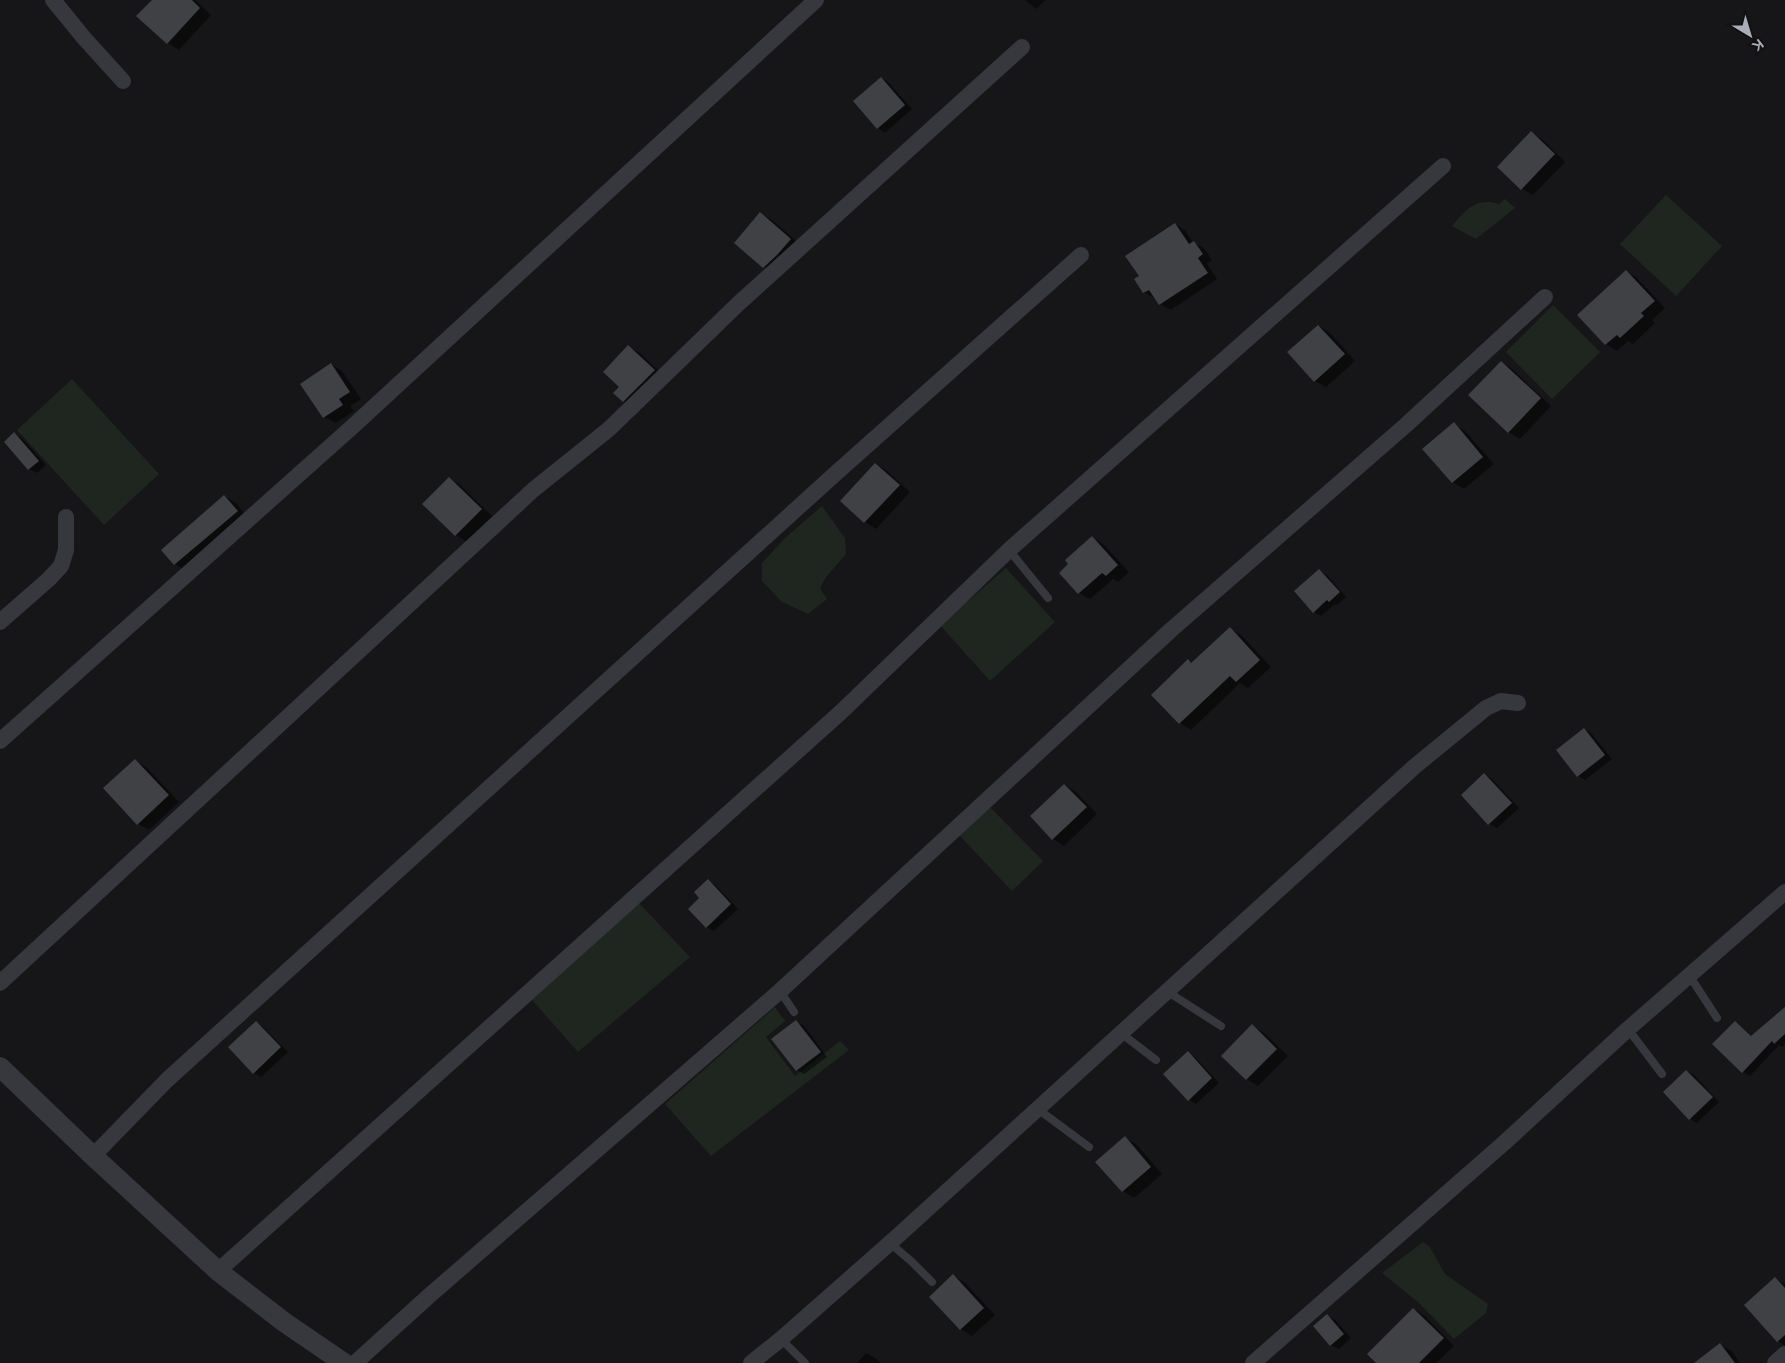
<svg xmlns="http://www.w3.org/2000/svg" width="1785" height="1363" viewBox="0 0 1785 1363" font-family="Arial,sans-serif">
<rect width="100%" height="100%" fill="#161618"/>
<path fill="#1e261f" d="M1666 195 1722 246 1676 296 1620 244Z
M1505 199 1515 208 1476 239 1452 226C1466 210 1475 197 1499 204Z
M1553 305 1600 352 1552 399 1506 352Z
M72 379 159 474 104 525 17 430Z
M822 506 845 538 846 554 826 577 820 588 827 599 808 614 782 602 762 581V563L784 539Z
M1006 568 1055 622 990 681 940 625Z
M989 806 1043 861 1012 891 958 834Z
M637 901 690 957 578 1052 532 1000Z
M775 1007 785 1021 766 1037 795 1076 840 1041 849 1050 711 1156 665 1104Z
M1423 1242 1430 1247 1445 1274 1488 1304 1486 1313 1454 1339 1419 1303 1382 1273Z"/>
<path fill="#0007" d="M153 0H195L211 15 179 50 168 43Z
M1025 0H1046L1036 9Z
M881 78 888 82 912 109 885 133 878 128 854 101Z
M1531 133 1543 140 1565 162 1533 195 1522 189Z
M761 214 772 220 802 246 775 273 764 267Z
M1175 224 1185 230 1193 243 1204 248 1212 260 1207 264 1217 279 1171 310 1160 304 1156 297 1154 298 1144 292 1136 280 1140 277Z
M1626 271 1637 278 1665 308 1652 320 1655 323 1633 344 1628 341 1617 351 1606 344 1578 315Z
M1319 326 1330 333 1355 361 1326 387 1314 381Z
M629 347 640 353 666 378 635 408 623 401 621 387Z
M1501 362 1512 369 1551 406 1520 439 1508 432Z
M331 364 342 371 361 399 350 406 354 411 336 423 324 417Z
M1454 424 1465 431 1494 464 1464 489 1452 482Z
M14 434 22 438 46 465 37 473 29 469Z
M876 464 887 471 910 492 876 529 865 522 842 501Z
M449 478 460 485 492 516 467 542 456 535 424 504Z
M224 496 236 503 248 518 187 571 175 564 163 550Z
M1092 537 1103 544 1129 572 1118 582 1113 579 1090 599 1079 593Z
M1319 571 1327 575 1346 597 1337 605 1335 604 1321 616 1314 612Z
M1230 629 1241 635 1271 667 1248 688 1240 683 1191 730 1180 723 1153 695 1188 661 1193 663Z
M1584 729 1591 733 1612 759 1585 780 1578 776Z
M135 761 146 767 179 802 149 830 138 824Z
M1484 774 1492 779 1519 808 1497 828 1489 824 1462 795Z
M1065 785 1076 792 1097 814 1064 846 1053 839Z
M708 881 715 885 738 909 714 931 706 927 701 898Z
M1785 1009V1044L1782 1047 1779 1045 1750 1076 1743 1072 1735 1022 1742 1027 1753 1037Z
M256 1022 263 1027 288 1052 261 1077 254 1073Z
M796 1022 804 1026 827 1057 804 1074 797 1070Z
M1252 1026 1264 1033 1288 1056 1258 1086 1247 1079 1223 1056Z
M1188 1053 1195 1057 1219 1083 1196 1104 1189 1100Z
M1686 1071 1694 1075 1719 1102 1697 1123 1690 1119Z
M1125 1138 1136 1144 1162 1174 1134 1198 1123 1191 1097 1162Z
M954 1276 965 1283 995 1315 972 1336 961 1329Z
M1775 1279 1785 1284V1346L1778 1341Z
M1414 1309 1425 1316 1454 1346 1436 1363H1377Z
M1327 1316 1335 1320 1351 1338 1339 1349 1331 1345Z
M1720 1345 1732 1351 1740 1363H1696Z
M866 1353 875 1358 881 1363H857Z"/>
<path fill="#404145" d="M152 0H192L200 8 167 44 136 16Z
M881 77 905 105 877 129 853 101Z
M1531 131 1555 154 1521 190 1497 167Z
M760 212 791 239 777 255 763 268 734 243Z
M1175 223 1189 244 1194 241 1203 254 1198 258 1208 273 1159 305 1149 290 1143 293 1134 279 1139 276 1125 256Z
M1626 270 1655 301 1641 313 1644 316 1620 338 1617 335 1605 345 1577 315Z
M1318 325 1345 354 1314 382 1287 352Z
M628 345 655 370 623 402 613 393 619 387 603 372Z
M1501 361 1541 398 1508 433 1468 395Z
M331 363 350 392 339 399 343 405 323 418 300 384Z
M1454 422 1483 457 1452 483 1422 449Z
M14 432 39 461 28 470 4 442Z
M875 463 900 485 864 523 840 501Z
M449 477 482 509 455 536 422 504Z
M224 495 238 511 174 565 161 550Z
M1092 536 1118 565 1106 576 1102 573 1078 594 1059 573 1068 564 1065 560Z
M1319 569 1340 592 1329 602 1327 600 1313 613 1294 591Z
M1230 627 1260 660 1236 682 1230 676 1179 724 1151 695 1188 659 1191 663Z
M1584 728 1605 755 1577 777 1556 750Z
M135 759 169 795 137 825 103 788Z
M1484 773 1512 803 1488 825 1461 795Z
M1064 784 1087 807 1052 840 1030 816Z
M708 879 731 904 706 928 688 909 699 898 694 892Z
M1785 1007V1034L1774 1044 1772 1041 1742 1073 1712 1044 1735 1021 1751 1036Z
M796 1020 821 1052 796 1071 771 1039Z
M256 1021 281 1047 253 1074 228 1047Z
M1252 1024 1277 1049 1246 1080 1221 1056Z
M1188 1051 1212 1078 1188 1101 1163 1074Z
M1686 1070 1713 1097 1689 1120 1663 1092Z
M1125 1136 1151 1167 1122 1192 1095 1162Z
M953 1274 984 1308 960 1330 929 1297Z
M1775 1277 1785 1288V1335L1777 1342 1744 1305Z
M1413 1308 1444 1338 1419 1363H1376L1367 1354Z
M1327 1314 1344 1334 1330 1346 1313 1326Z
M1720 1343 1735 1363H1694Z"/>
<g fill="none" stroke-linecap="round" stroke-linejoin="round">
<path stroke="#37383d" stroke-width="8" d="M1009 550 1048 598
M1689 975 1717 1018
M780 991 794 1012
M1168 992 1221 1026
M1628 1029 1662 1074
M1122 1034 1156 1060
M1039 1110 1089 1147
M890 1243 912 1262 932 1282
M781 1339 805 1363"/>
<path stroke="#37383d" stroke-width="16" d="M53 0 84 38 123 81
M0 622 49 579 61 566 66 550V517
M0 741 351 428 816 0
M0 983 533 490 609 429 738 304 1022 47
M93 1156 167 1080 835 474 1081 255
M218 1271 841 712 1009 550 1443 166
M355 1363 430 1295 780 991 1172 629 1406 425 1545 297
M751 1363 781 1339 890 1243 1414 767 1486 708 1501 701 1518 703
M1253 1363 1504 1143 1628 1029 1785 892
M1775 1363 1785 1354"/>
<path stroke="#37383d" stroke-width="20" d="M0 1067 93 1156 218 1271 284 1322 344 1363"/>
</g>
<g transform="translate(1750 35) rotate(142)" stroke="#111113" stroke-width="4" paint-order="stroke">
<path d="M0-4L9 19L0 12L-9 19Z" fill="#a8adb8"/>
<text y="-8" font-size="14" font-weight="bold" text-anchor="middle" fill="#a8adb8">K</text>
</g>
</svg>
